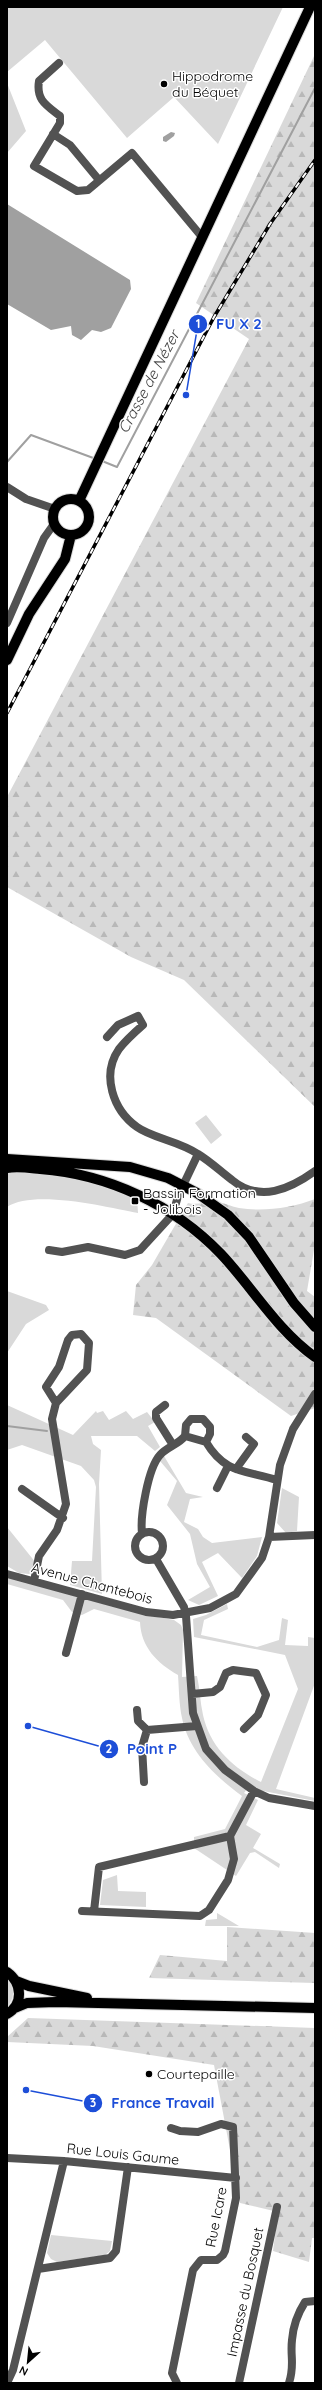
<svg xmlns="http://www.w3.org/2000/svg" width="322" height="2390" viewBox="0 0 322 2390" font-family="Quicksand,sans-serif">
<defs>
<pattern id="forest-firs" width="22" height="20" patternUnits="userSpaceOnUse"><rect width="22" height="20" fill="#d9d9d9"/><path d="M5 1l3.5 6h-7zM16 11l3.5 6h-7z" fill="#b8b8b8"/></pattern>
</defs>
<rect width="100%" height="100%" fill="#fff"/>
<path fill="#d9d9d9" d="M7 7H283L218 144 174 97 127 138 45 40 7 72Z
M7 83 26 131 7 153Z
M206 1115 222 1135 211 1144 195 1123Z
M7 1172 57 1174 103 1185 137 1197 138 1213C107 1207 33 1189 7 1207Z
M7 1291 46 1305 49 1310 26 1324 7 1353Z
M7 1405 73 1435 96 1411 97 1413 103 1411 109 1420 126 1411 133 1419 147 1412 155 1422 148 1426 160 1447 155 1451 137 1436H91L93 1444 101 1450 99 1484 102 1594 70 1585 72 1561H92L96 1487 94 1480 81 1466 22 1445 7 1450Z
M164 1456 186 1493 203 1497 190 1499 184 1522 198 1529 203 1537 212 1543 262 1537 257 1556 242 1578 218 1553 202 1562 218 1596 199 1605 188 1600 210 1587 197 1564 190 1534 167 1505 177 1481 160 1461Z
M282 1488 299 1497 297 1531 286 1533 277 1523Z
M7 1527 36 1563 35 1570 29 1574 19 1573 7 1566Z
M7 1577 142 1614 174 1620 181 1625 183 1630 182 1677 197 1676C200 1689 200 1702 203 1715 210 1747 233 1768 261 1782L298 1689 285 1655 194 1637 193 1619 206 1615 227 1604 228 1609 204 1620 201 1635 257 1647 279 1640 282 1618 288 1620 285 1645 308 1646V1637L315 1638V1683L276 1789 315 1798V1801L248 1788 244 1793 258 1800 246 1825 261 1834 253 1848 280 1864 279 1868 255 1852 250 1853 236 1876 194 1848V1837L225 1829 242 1796C215 1776 189 1752 182 1718 179 1704 179 1689 178 1675 157 1663 141 1647 140 1622L94 1609 82 1615 72 1612 63 1600 7 1584Z
M117 1875 118 1891 146 1892V1907L100 1905 103 1880Z
M217 1913 239 1926H205L206 1920 217 1919Z
M7 1979C15 1988 15 1998 7 2007Z
M51 2235 112 2241 110 2251 105 2255 57 2262 51 2259 47 2253Z"/>
<path fill="url(#forest-firs)" d="M315 54V1107L184 980 131 957 7 887V797L249 339 196 303Z
M315 1199V1244L307 1291 315 1297V1408L291 1416 156 1318 133 1315 136 1285 152 1265 188 1203C198 1206 208 1200 218 1202 225 1203 232 1207 239 1208 263 1212 292 1208 315 1199Z
M227 1927 315 1933V1983L149 1978 160 1955 227 1961Z
M28 2018 315 2028V2238H312L309 2262 273 2251 278 2212 240 2203 214 2065 93 2046 7 2042V2037Z"/>
<path fill="#a0a0a0" d="M171 132 175 133 174 136 166 142 163 141V137Z
M7 204 130 280 131 289 111 328 101 332 92 330 81 340 72 335 71 326 51 330 7 304Z"/>
<g fill="none" stroke-linecap="round" stroke-linejoin="round">
<path stroke="#a0a0a0" stroke-width="2" d="M102 461 117 467 315 88
M7 462 31 435 96 459
M7 1426 47 1431"/>
<g stroke="#dbdbdb" stroke-width="12">
<path id="major" d="M53 517a18 18 0 1 1 36 0a18 18 0 1 1-36 0Z
M79 501 310 7
M7 660 29 614 65 559 71 535
M7 1159 130 1167 168 1178 197 1193 228 1215 249 1237 294 1303 315 1327
M7 1168C18 1166 30 1168 40 1169 108 1174 174 1205 221 1254 253 1288 276 1329 315 1357
M7 1972C22 1983 24 2004 7 2014
M16 1981 29 1986 87 1998
M15 2008 27 2003 56 2002 315 2008"/>
</g>
<path stroke="#525252" stroke-width="8" d="M59 63 39 81C36 100 46 105 60 116V123L34 166 77 191 88 190 132 153 202 237
M53 134 70 145 99 180
M7 487 26 499 55 509
M7 623 44 538 54 524
M198 1154C211 1162 220 1171 232 1180 260 1203 290 1189 315 1171
M49 1250 62 1252 88 1247 125 1255 140 1250 173 1214 178 1196 198 1154C179 1141 152 1138 137 1127 113 1110 101 1075 119 1049 126 1040 135 1032 143 1025L138 1016 118 1025 107 1037
M165 1405 156 1412V1418L173 1445
M185 1436 186 1425 191 1419H203L210 1427V1434L206 1442
M236 1469 254 1444 246 1437
M217 1488 228 1466
M22 1489 63 1518
M135 1546a14 14 0 1 1 28 0a14 14 0 1 1-28 0Z
M142 1533C140 1516 148 1468 160 1455 167 1447 179 1444 185 1436L206 1442C225 1474 245 1470 277 1480
M269 1537 315 1535
M156 1559 184 1607 186 1616 193 1713 206 1749 225 1770 254 1791 269 1798 315 1806
M7 1574 146 1612 173 1615 210 1608 236 1594 262 1558 269 1537 280 1465 293 1429 315 1394
M34 1581 39 1556 57 1530 66 1504 52 1419 56 1403 46 1387 59 1367 68 1340 72 1335 81 1334 89 1343 87 1370 56 1403
M66 1653 82 1594
M192 1694 213 1692 220 1687 226 1673 233 1670 256 1673 266 1695 258 1715 244 1729
M137 1710 138 1721 147 1730 197 1726
M144 1782 142 1747 147 1730
M82 1911 200 1916 209 1910 228 1880 234 1859 230 1836 254 1791
M94 1911 99 1867 230 1836
M171 2128 180 2131 198 2132 221 2124 233 2127 236 2198 225 2251 223 2255 217 2260H201L193 2270 172 2373 177 2383
M7 2158 64 2161 236 2178
M38 2269 110 2258 116 2251 128 2167
M7 2383 13 2370 64 2161
M239 2383 277 2207
M289 2383C295 2365 290 2357 292 2340 293 2327 298 2313 305 2302L315 2301"/>
<use href="#major" stroke="#000" stroke-width="10"/>
<g stroke="#000" stroke-width="3.5">
<path id="rail" d="M7 713 214 317 270 224 315 160"/>
</g>
<use href="#rail" stroke="#fff" stroke-width="2" stroke-dasharray="6" stroke-linecap="butt"/>
</g>
<g fill="#000" stroke="#fff" stroke-width="1.5">
<circle cx="164" cy="84" r="4"/>
<rect x="131" y="1197" width="8" height="8" rx="2"/>
<circle cx="149" cy="2074" r="4"/>
</g>
<g text-anchor="middle" stroke-width="3" stroke-linejoin="round" paint-order="stroke">
<g font-size="14" fill="#000" stroke="#fff" text-anchor="start">
<text x="172" y="81">Hippodrome<tspan x="172" dy="16">du Béquet</tspan></text>
<text x="143" y="1198">Bassin Formation<tspan x="143" dy="16">- Jolibois</tspan></text>
<text x="157" y="2079">Courtepaille</text>
</g>
<g font-size="14" fill="#000" stroke="#fff">
<text transform="translate(92 1583) rotate(15)" y="5">Avenue Chantebois</text>
<text transform="translate(123 2154) rotate(6)" y="5">Rue Louis Gaume</text>
<text transform="translate(216 2217) rotate(-79)" y="5">Rue Icare</text>
<text transform="translate(245 2292) rotate(-78)" y="5">Impasse du Bosquet</text>
</g>
<g font-size="15" font-style="italic" fill="#414141" stroke="#fff">
<text transform="translate(149 382) rotate(-62)" y="5">Crasse de Nézer</text>
</g>
</g>
<path fill="none" stroke="#1d4ed8" stroke-width="1.5" d="M186 395L198 324M28 1726L109 1749M26 2090L93 2103"/>
<g fill="#1d4ed8" stroke="#fff" stroke-width="1.5">
<circle cx="186" cy="395" r="4"/>
<circle cx="28" cy="1726" r="4"/>
<circle cx="26" cy="2090" r="4"/>
<circle cx="198" cy="324" r="10"/>
<circle cx="109" cy="1749" r="10"/>
<circle cx="93" cy="2103" r="10"/>
</g>
<g font-size="12" text-anchor="middle" font-weight="bold" fill="#fff">
<text x="198" y="328">1</text>
<text x="109" y="1753">2</text>
<text x="93" y="2107">3</text>
</g>
<g font-size="15" text-anchor="middle" font-weight="bold" fill="#1d4ed8" stroke="#fff" stroke-width="3" stroke-linejoin="round" paint-order="stroke">
<text x="239" y="329">FU X 2</text>
<text x="152" y="1754">Point P</text>
<text x="163" y="2108">France Travail</text>
</g>
<rect width="322" height="2390" fill="none" stroke="#000000" stroke-width="16"/>
<g transform="translate(28 2362) rotate(207)" stroke="#ffffff" stroke-width="3" paint-order="stroke">
<path d="M0-3L7 15L0 10L-7 15Z" fill="#000000"/>
<text y="-6" font-size="11" font-weight="bold" text-anchor="middle" fill="#000000">N</text>
</g>
</svg>
